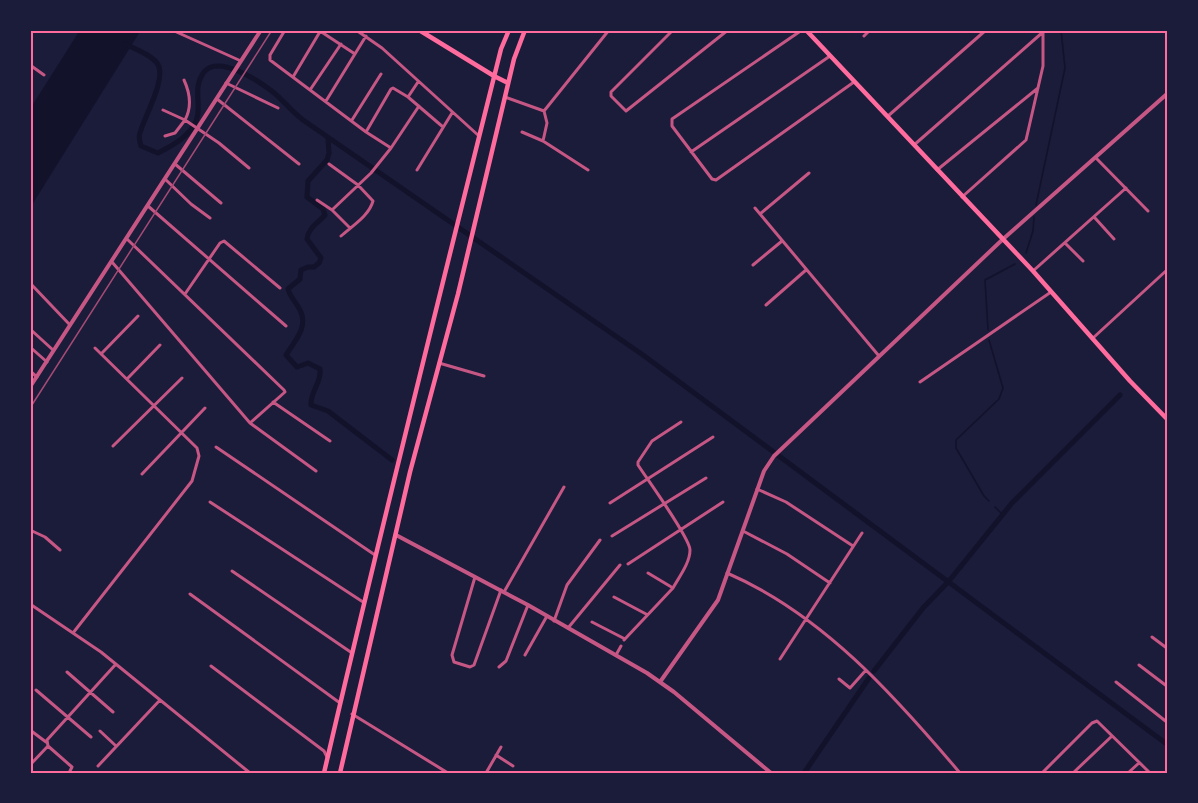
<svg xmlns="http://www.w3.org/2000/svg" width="1198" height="803" viewBox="0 0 1198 803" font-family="'Public Sans',sans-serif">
<rect width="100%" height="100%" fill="#1b1b3a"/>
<path fill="#12122b" d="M80 30H141L30 208V109Z"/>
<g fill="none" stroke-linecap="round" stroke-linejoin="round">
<path stroke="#12122b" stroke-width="1.5" d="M1036 205 1065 68 1061 30
M1026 253 1033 231 1034 217
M988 330 985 280 1015 264
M989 501 984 496 956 448V440L999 399 1003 388 989 340
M995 507 1003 515"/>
<path stroke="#12122b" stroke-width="5" d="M125 44C135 49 150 54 157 63 168 77 144 117 140 133 138 137 140 141 141 146L158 153C173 145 189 137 196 121 203 105 191 90 204 72 218 54 259 81 273 92 283 100 292 112 303 120L643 355 1168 745
M328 138 329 153 327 160 308 181 307 197 323 209 325 215C318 223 308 228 307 239L321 258 319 263 314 267H308L301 270 300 279 288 289C290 297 296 302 300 310 309 327 294 342 286 355L297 367 308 363 320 369C322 382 310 392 311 405L328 411 392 460
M874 671 923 608 949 581 1012 503 1120 395
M804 773 869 678"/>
<path stroke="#c65784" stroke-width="3" d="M172 30 241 61
M285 30 270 55V60L366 132 391 148 371 173 332 210
M356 30 382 48 479 136
M673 30 611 92V96L626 111 728 30
M802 30 672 119V126L712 179 716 180 854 82
M320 31 355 54
M864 36 870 30
M30 65 44 75
M293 77 321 30
M184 80C190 93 192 107 185 120L219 143 249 168
M226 83 278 108
M310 90 341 44
M408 97 443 127
M505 97 544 111 609 30
M217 99 299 164
M326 101 366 36
M163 110 185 120 175 133 165 136
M888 116 986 30
M352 120 381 74
M366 132 391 89 393 88 408 97 418 82
M522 132 543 141 588 170
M543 141 547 123 544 111
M914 145 1043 32
M391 148 419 106
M691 152 830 56
M1096 158 1148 211
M175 164 221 203
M329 164 358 185 373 201C369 216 352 226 341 236
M417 170 452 113
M937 170 1038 88
M165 179 191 204 210 218
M962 197 1026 140 1043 66V32
M317 200 332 210 350 228
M148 206 286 326
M755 208 879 356
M760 214 809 173
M1095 218 1114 239
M127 239 284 390 285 392 250 423
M1065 243 1083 261
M112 262 250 423 316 471
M753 265 782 241
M1033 271 1126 188
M30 283 70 325
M185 294 220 243 224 241 280 288
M766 305 806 270
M30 329 53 350
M1093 338 1168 269
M30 347 47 362
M101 354 138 316
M439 363 484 376
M30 371 37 377
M127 379 160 345
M920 382 1051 292
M273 402 330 441
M113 446 182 378
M216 447 375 555
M142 474 205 408
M757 489 786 502 853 546
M210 502 363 602
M610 503 713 437
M30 530 45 537 60 550
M743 531 787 554 830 583
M612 536 706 478
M628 564 723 502
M232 571 352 653
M727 573C822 614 894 695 960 773
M475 577 452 655 454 662 470 667 474 665 501 590
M673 588C679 577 690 563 690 550 690 538 647 479 638 465V462L652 441 681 422
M504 592 564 487
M190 594 340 703
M614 597 646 614
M30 604 101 652 250 773
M554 621 567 585 600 540
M592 622 625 639
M568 628 620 565
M73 633 192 481 199 456 197 448 95 348
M1152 637 1168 649
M624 640 673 588 648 573
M525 655 547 616
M616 655 621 646
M780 659 862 533
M1139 665 1168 687
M211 666 324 751 327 757
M499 667 506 661 528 605
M67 672 113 712
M839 679 850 688 866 670
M1116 682 1168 723
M36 690 91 737
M352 714 448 773
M30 730 46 742
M100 731 116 746
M496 755 513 766
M30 765 48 746
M98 766 160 700
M69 773 72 767 48 746 47 740 116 664
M486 773 501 747
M1042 773 1092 723 1097 721 1150 773
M1073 773 1112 736
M1128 773 1139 763"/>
<path stroke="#c65784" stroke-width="4" d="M30 387 261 30
M396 535 528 605 647 673 674 692 771 773
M660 682 718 600 764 471 774 456 1002 240 1168 93"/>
<path stroke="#ff6b9d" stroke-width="4.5" d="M419 30 494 76
M806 30 1033 271 1130 381 1168 420"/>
<path stroke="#ff6b9d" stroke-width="4.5" d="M494 76 508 83
M324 773C380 531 441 290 501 49L509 30
M340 773 410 472 458 294 514 59 525 30"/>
<path stroke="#a44b75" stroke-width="1.5" d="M30 408 272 30"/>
</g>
<rect width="1198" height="803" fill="none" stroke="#1b1b3a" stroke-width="63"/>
<rect x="32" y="32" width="1134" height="740" fill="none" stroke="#ff6b9d" stroke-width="2"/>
</svg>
